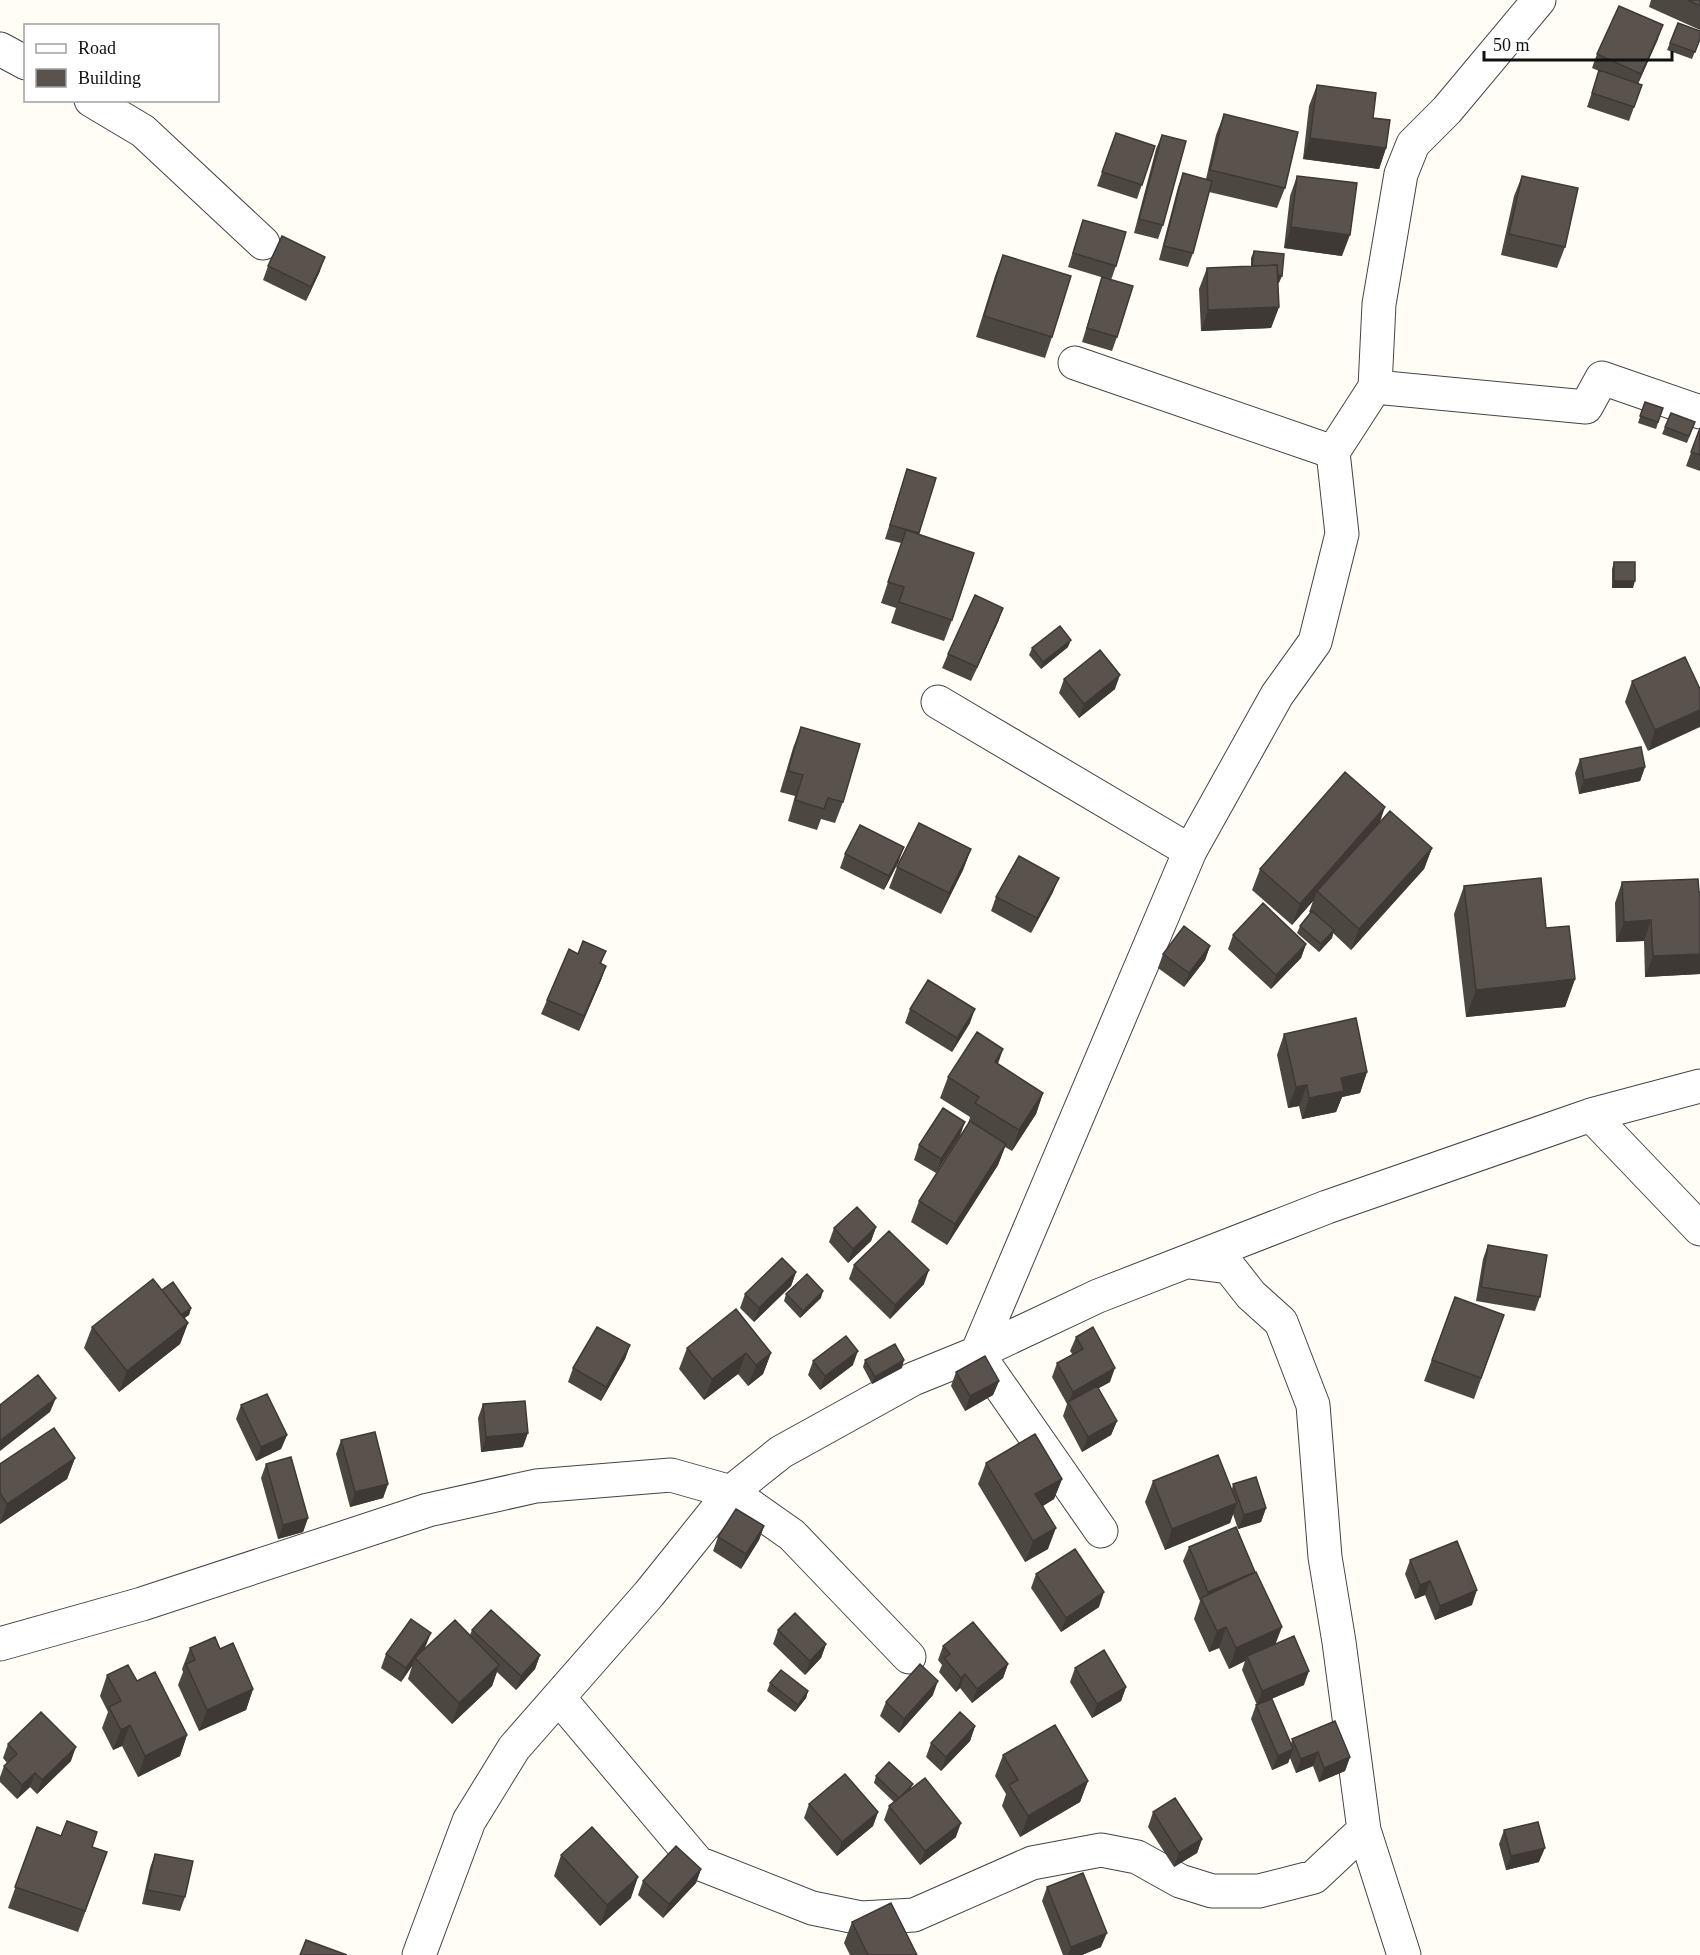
<svg xmlns="http://www.w3.org/2000/svg" width="1700" height="1955" viewBox="0 0 1700 1955" font-family="'Times New Roman',serif">
<rect width="100%" height="100%" fill="#fffdf5"/>
<g fill="none" stroke-linecap="round" stroke-linejoin="round">
<g stroke="#444" stroke-width="35">
<path id="minor" d="M0 49 26 63
M91 100 143 131 263 243
M1075 363 1333 452
M1375 387 1586 407 1602 378 1700 412
M938 702 1190 851
M1591 1115 1700 1229
M1189 1262 1229 1267 1251 1295 1281 1322 1313 1405 1325 1557 1339 1642 1364 1830 1404 1955
M1101 1531 977 1353 1190 851 1277 695 1315 642 1342 534 1333 452 1375 387 1379 304 1401 174 1413 144 1447 110 1539 0
M0 1644 142 1604 428 1510 536 1486 671 1475 731 1492 792 1535 909 1657
M559 1698 698 1863 812 1908 861 1918 914 1915 1032 1863 1101 1850 1137 1857 1180 1881 1212 1891H1259L1314 1877 1364 1830
M419 1955 469 1821 514 1748 649 1594 731 1492 781 1452 913 1379 977 1353 1098 1296 1327 1207 1591 1115 1700 1086"/>
</g>
<use href="#minor" stroke="#fff" stroke-width="33"/>
</g>
<path fill="#4d4742" d="M1651 0H1700V30L1649 7Z
M1678 23 1700 39 1692 59 1667 50Z
M1658 39 1638 84 1642 85 1629 121 1587 107 1599 71 1592 68 1597 54Z
M1317 85 1373 118 1386 148 1379 169 1303 159 1309 106Z
M1224 114 1285 188 1277 208 1209 192 1193 253 1188 267 1159 260 1178 187 1183 173 1206 179 1216 135Z
M1116 133 1155 146 1137 199 1097 186Z
M1162 135 1163 225 1158 239 1134 233 1156 149Z
M1297 176 1342 256 1284 248 1290 196Z
M1522 176 1565 247 1557 268 1501 255 1514 196Z
M1083 220 1116 266 1111 280 1068 267Z
M1254 251 1279 283H1278L1279 307 1271 328 1201 331 1199 289 1207 268 1251 266V258Z
M1003 255 1052 337 1045 358 976 337 995 276Z
M268 266 320 271 306 301 263 280Z
M1102 277 1117 337 1112 351 1082 342Z
M1645 402 1663 408 1656 429 1638 423Z
M1671 413 1695 422 1687 443 1662 434Z
M1700 428V471L1686 466Z
M907 469 936 478 918 534 952 620 944 641 891 623 896 608 881 603 901 543 885 539Z
M1614 562 1633 588H1612V569Z
M1003 608 998 622 971 681 942 668 948 654Z
M1068 647 1041 669 1029 655 1032 648Z
M1685 657 1648 751 1625 702 1632 681Z
M1064 679 1115 689 1079 718 1059 693Z
M801 727 843 802 835 823 821 819 817 830 788 821 795 796 780 792 793 748Z
M1580 759 1645 767 1640 781 1579 794 1575 773Z
M1380 822 1432 848 1424 869 1351 950 1333 933 1332 938 1319 952 1297 933 1300 926 1311 913 1309 912 1313 901 1292 925 1252 890 1260 869Z
M971 849 963 870 941 914 889 888 897 867Z
M845 854 899 861 884 890 840 868Z
M1622 882 1700 892V974L1645 977 1644 941 1616 942 1615 903Z
M1464 886 1546 928 1575 979 1565 1007 1466 1017 1454 914Z
M1053 892 1031 933 991 911 996 897Z
M1233 935 1306 944 1301 958 1271 989 1228 949Z
M1210 946 1205 960 1184 987 1158 968 1163 954Z
M606 951 601 964 606 966 601 980 579 1031 541 1014 547 1000 578 954Z
M910 1009 970 1023 952 1052 905 1023Z
M1284 1034 1367 1072 1360 1093 1342 1097 1336 1112 1302 1119 1299 1106 1288 1108 1277 1055Z
M1003 1049 998 1064 1043 1093 1036 1114 1012 1151 1005 1147 998 1165 947 1245 911 1222 919 1201 968 1124 970 1117 940 1098 948 1077Z
M965 1122 936 1173 914 1160 919 1145Z
M876 1227 871 1241 848 1263 829 1242 834 1228Z
M1488 1245 1540 1297 1535 1311 1476 1301 1483 1259Z
M854 1265 924 1284 890 1319 849 1279Z
M796 1272 791 1286 754 1322 740 1308 745 1294Z
M162 1290 191 1308 189 1315 184 1318 188 1323 180 1344 119 1392 84 1348 92 1327Z
M786 1294 821 1298 800 1318 784 1301Z
M1455 1297 1504 1315 1474 1399 1424 1381Z
M1076 1337 1110 1382 1098 1388 1117 1421 1111 1435 1082 1452 1063 1416 1067 1404 1052 1377 1057 1363 1073 1355 1070 1351Z
M630 1345 625 1359 601 1401 568 1382 573 1368Z
M687 1348 771 1353 763 1374 748 1386 738 1374 704 1400 679 1369Z
M865 1360 902 1368 872 1384 863 1367Z
M813 1361 853 1365 820 1390 808 1375Z
M956 1372 999 1381 993 1395 965 1411 951 1386Z
M483 1404 523 1447 481 1452 478 1418Z
M241 1405 287 1435 281 1449 256 1461 236 1419Z
M341 1440 388 1484 383 1498 350 1507 336 1454Z
M75 1458 67 1479 0 1524V1464Z
M986 1463 1062 1479 1054 1499 1043 1506 1048 1549 1025 1562 978 1484Z
M266 1464 308 1518 303 1532 278 1539 261 1478Z
M1153 1481 1232 1489 1233 1484 1266 1508 1261 1522 1238 1529 1233 1514 1230 1523 1165 1550 1145 1502Z
M764 1526 759 1540 741 1569 713 1551 718 1537Z
M1189 1547 1276 1644 1304 1685 1257 1705 1242 1670 1245 1661 1229 1669 1219 1648 1209 1652 1194 1619 1200 1601 1183 1561Z
M1410 1560 1472 1605 1435 1620 1425 1595 1415 1599 1405 1574Z
M1036 1574 1099 1607 1061 1632 1031 1588Z
M472 1630 540 1655 535 1669 516 1690 497 1672 492 1686 452 1724 408 1679 412 1666 401 1682 381 1668 386 1654 425 1648 470 1635Z
M778 1630 826 1644 821 1658 805 1675 773 1644Z
M943 1646 1008 1664 1003 1678 972 1703 960 1688 956 1692 939 1672 942 1665 938 1660Z
M190 1648 220 1649 253 1689 246 1710 199 1731 178 1685 183 1672 182 1669Z
M1075 1668 1126 1687 1121 1701 1092 1718 1070 1682Z
M107 1675 137 1681 187 1735 180 1756 138 1777 122 1746 113 1750 102 1728 108 1712 100 1696Z
M770 1683 808 1691 806 1698 795 1712 767 1691Z
M933 1695 899 1733 880 1716 886 1702Z
M1256 1705 1291 1744 1292 1739 1350 1757 1345 1771 1319 1782 1313 1766 1296 1773 1290 1758 1288 1763 1272 1770 1251 1719Z
M975 1726 970 1741 941 1771 926 1757 931 1743Z
M8 1744 71 1761 37 1794 30 1787 17 1799 0 1782V1777L4 1766 7 1763 3 1758Z
M1003 1755 1088 1781 1080 1802 1020 1837 1002 1806 1006 1794 995 1776Z
M876 1776 913 1784 911 1788 956 1837 920 1865 884 1820 889 1806 894 1802 874 1783Z
M809 1804 878 1812 873 1826 837 1856 804 1818Z
M1153 1812 1202 1839 1197 1853 1174 1867 1148 1827Z
M37 1827 107 1852 78 1932 8 1908Z
M1504 1830 1539 1862 1506 1870 1499 1844Z
M155 1854 185 1897 180 1911 142 1904 150 1868Z
M561 1855 631 1898 600 1926 554 1876Z
M701 1869 696 1883 663 1918 638 1895 643 1881Z
M1047 1887 1101 1947 1082 1955H1063L1042 1901Z
M852 1922 917 1955H850L844 1943Z"/>
<path fill="#3f3936" d="M1663 25 1658 39 1636 88 1641 74Z
M1310 138 1386 148 1379 169 1303 159Z
M1291 227 1350 235 1342 256 1284 248Z
M325 257 320 271 306 301 311 287Z
M1252 273 1282 276 1279 283 1249 280Z
M1279 307 1271 328 1201 331 1208 310Z
M1614 581H1635L1633 588H1612Z
M1003 608 998 622 971 681 977 667Z
M1071 640 1068 647 1041 669 1043 662Z
M1120 675 1115 689 1079 718 1084 704Z
M1700 710V727L1648 751 1655 730Z
M1645 767 1640 781 1579 794 1584 780Z
M1385 807 1378 828 1317 891 1313 901 1292 925 1300 904Z
M904 847 899 861 884 890 889 876Z
M1432 848 1424 869 1351 950 1359 929Z
M971 849 963 870 941 914 949 893Z
M1059 878 1053 892 1031 933 1037 918Z
M1651 920 1644 941 1616 942 1624 922Z
M1334 930 1332 938 1319 952 1321 944Z
M1306 944 1301 958 1271 989 1276 975Z
M1210 946 1205 960 1184 987 1189 973Z
M1700 954V974L1645 977 1653 956Z
M606 966 601 980 579 1031 584 1016Z
M1575 979 1565 1007 1466 1017 1476 990Z
M975 1009 970 1023 952 1052 957 1038Z
M1003 1049 995 1070V1062Z
M1367 1072 1360 1093 1342 1097 1336 1112 1302 1119 1309 1098 1341 1078Z
M1307 1085 1299 1106 1288 1108 1296 1087Z
M1043 1093 1036 1114 1012 1151 1019 1130Z
M965 1122 960 1136 936 1173 941 1159Z
M1006 1144 998 1165 947 1245 955 1224Z
M876 1227 871 1241 848 1263 853 1249Z
M929 1270 924 1284 890 1319 895 1305Z
M796 1272 791 1286 754 1322 759 1308Z
M823 1291 821 1298 800 1318 803 1311Z
M191 1308 189 1315 172 1327 174 1320Z
M188 1323 180 1344 119 1392 127 1371Z
M630 1345 625 1359 601 1401 606 1387Z
M858 1351 853 1365 820 1390 825 1376Z
M746 1353 738 1374 704 1400 712 1379Z
M771 1353 763 1374 748 1386 756 1365Z
M904 1360 902 1368 872 1384 875 1377Z
M1115 1368 1110 1382 1069 1405 1068 1403 1073 1392Z
M999 1381 993 1395 965 1411 970 1396Z
M56 1398 50 1412 0 1451V1441Z
M1117 1421 1111 1435 1082 1452 1088 1437Z
M528 1433 523 1447 481 1452 486 1437Z
M287 1435 281 1449 256 1461 261 1447Z
M75 1458 67 1479 0 1524 7 1504Z
M1062 1479 1054 1499 1028 1515 1035 1494Z
M388 1484 383 1498 350 1507 355 1492Z
M1237 1503 1230 1523 1165 1550 1172 1529Z
M1266 1508 1261 1522 1238 1529 1244 1515Z
M308 1518 303 1532 278 1539 283 1525Z
M764 1526 759 1540 741 1569 746 1554Z
M1056 1528 1048 1549 1025 1562 1033 1541Z
M1255 1572 1204 1602 1208 1592Z
M1430 1581 1425 1595 1415 1599 1420 1585Z
M1477 1590 1472 1605 1435 1620 1440 1606Z
M1104 1592 1099 1607 1061 1632 1066 1618Z
M1226 1627 1219 1648 1209 1652 1217 1631Z
M1282 1627 1274 1648 1247 1656 1245 1661 1229 1669 1236 1648Z
M431 1633 425 1648 415 1658 412 1666 401 1682 406 1668Z
M826 1644 821 1658 805 1675 810 1661Z
M540 1655 535 1669 516 1690 521 1676Z
M1008 1664 1003 1678 972 1703 977 1689Z
M499 1665 492 1686 452 1724 459 1703Z
M1309 1671 1304 1685 1257 1705 1262 1691Z
M965 1674 960 1688 956 1692 961 1678Z
M938 1681 933 1695 899 1733 904 1719Z
M1126 1687 1121 1701 1092 1718 1097 1704Z
M253 1689 246 1710 199 1731 207 1710Z
M808 1691 806 1698 795 1712 798 1705Z
M130 1725 122 1746 113 1750 121 1730Z
M975 1726 970 1741 941 1771 946 1757Z
M187 1735 180 1756 138 1777 145 1756Z
M76 1747 71 1761 37 1794 42 1780Z
M1293 1749 1288 1763 1272 1770 1278 1756Z
M1318 1752 1313 1766 1296 1773 1301 1759Z
M1350 1757 1345 1771 1319 1782 1324 1768Z
M35 1773 30 1787 17 1799 22 1785Z
M1088 1781 1080 1802 1020 1837 1028 1816Z
M878 1812 873 1826 837 1856 842 1842Z
M961 1823 956 1837 920 1865 925 1851Z
M1202 1839 1197 1853 1174 1867 1179 1853Z
M1545 1848 1539 1862 1506 1870 1511 1856Z
M701 1869 696 1883 663 1918 669 1904Z
M638 1877 631 1898 600 1926 607 1905Z
M1107 1933 1101 1947 1082 1955H1068L1071 1947Z"/>
<path fill="#5a524d" stroke="#3f3936" stroke-width="1.5" d="M1688 0H1700V6Z
M1619 6 1663 25 1641 74 1597 54Z
M1678 23 1700 31V39L1695 52 1670 43Z
M1599 70 1642 85 1634 107 1592 93Z
M1317 85 1376 93 1373 118 1390 120 1386 148 1310 138Z
M1224 114 1298 132 1285 188 1210 170Z
M1116 133 1155 146 1142 185 1102 172Z
M1162 135 1186 141 1163 225 1139 219Z
M1183 173 1212 181 1193 253 1164 246Z
M1297 176 1357 183 1350 235 1291 227Z
M1522 176 1578 188 1565 247 1509 234Z
M1083 220 1126 232 1116 266 1073 253Z
M282 236 325 257 311 287 268 266Z
M1254 251 1284 254 1282 276 1278 275 1277 265 1252 266Z
M1003 255 1071 276 1052 337 984 316Z
M1277 265 1279 307 1208 310 1207 268Z
M1102 277 1133 286 1117 337 1087 328Z
M1645 402 1663 408 1658 422 1640 416Z
M1671 413 1695 422 1689 436 1665 427Z
M1700 428V455L1691 452Z
M907 469 936 478 919 533 890 525Z
M906 530 974 553 952 620 899 602 904 587 888 582Z
M1614 562H1635V581H1614Z
M975 595 1003 608 977 667 948 654Z
M1060 626 1071 640 1043 662 1032 648Z
M1100 650 1120 675 1084 704 1064 679Z
M1685 657 1700 689V710L1655 730 1632 681Z
M801 727 860 744 843 802 828 798 824 809 795 800 803 775 788 771Z
M1641 747 1645 767 1584 780 1580 759Z
M1345 772 1385 807 1300 904 1260 869Z
M1390 811 1432 848 1359 929 1317 891Z
M919 823 971 849 949 893 897 867Z
M860 825 904 847 889 876 845 854Z
M1019 856 1059 878 1037 918 996 897Z
M1541 878 1546 928 1569 926 1575 979 1476 990 1464 886Z
M1698 879 1699 892H1700V954L1653 956 1651 920 1624 922 1622 882Z
M1263 903 1306 944 1276 975 1233 935Z
M1312 911 1334 930 1321 944 1300 926Z
M1184 926 1210 946 1189 973 1163 954Z
M583 941 606 951 600 963 606 966 584 1016 547 1000 569 949 578 954Z
M928 980 975 1009 957 1038 910 1009Z
M1356 1018 1367 1072 1341 1078 1344 1091 1309 1098 1307 1085 1296 1087 1284 1034Z
M977 1032 1003 1049 995 1062 1043 1093 1019 1130 975 1103 979 1097 948 1077Z
M943 1108 965 1122 941 1159 919 1145Z
M970 1121 1006 1144 955 1224 919 1201Z
M857 1207 876 1227 853 1249 834 1228Z
M889 1231 929 1270 895 1305 854 1265Z
M1488 1245 1547 1255 1540 1297 1481 1287Z
M782 1258 796 1272 759 1308 745 1294Z
M807 1274 823 1291 803 1311 786 1294Z
M153 1279 188 1323 127 1371 92 1327Z
M173 1282 191 1308 181 1315 162 1290Z
M1455 1297 1504 1315 1481 1378 1432 1360Z
M736 1309 771 1353 756 1365 746 1353 712 1379 687 1348Z
M597 1327 630 1345 606 1387 573 1368Z
M1093 1327 1115 1368 1073 1392 1057 1363 1083 1349 1076 1337Z
M846 1336 858 1351 825 1376 813 1361Z
M895 1344 904 1360 875 1377 865 1360Z
M985 1356 999 1381 970 1396 956 1372Z
M38 1375 56 1398 0 1441V1405Z
M1097 1386 1117 1421 1088 1437 1068 1402Z
M267 1394 287 1435 261 1447 241 1405Z
M525 1401 528 1433 486 1437 483 1404Z
M54 1428 75 1458 7 1504 0 1493V1464Z
M375 1432 388 1484 355 1492 341 1440Z
M1035 1434 1062 1479 1035 1494 1056 1528 1033 1541 986 1463Z
M1218 1455 1237 1503 1172 1529 1153 1481Z
M291 1457 308 1518 283 1525 266 1464Z
M1256 1477 1266 1508 1244 1515 1233 1484Z
M736 1509 764 1526 746 1554 718 1537Z
M1236 1527 1255 1572 1208 1592 1189 1547Z
M1457 1541 1477 1590 1440 1606 1430 1581 1420 1585 1410 1560Z
M1075 1549 1104 1592 1066 1618 1036 1574Z
M1256 1572 1282 1627 1236 1648 1226 1627 1217 1631 1201 1598Z
M491 1610 540 1655 521 1676 472 1630Z
M795 1613 826 1644 810 1661 778 1630Z
M411 1619 431 1633 406 1668 386 1654Z
M455 1620 499 1665 459 1703 415 1658Z
M973 1622 1008 1664 977 1689 965 1674 961 1678 944 1658 950 1654 943 1646Z
M1294 1636 1309 1671 1262 1691 1247 1656Z
M215 1637 220 1649 233 1643 253 1689 207 1710 186 1664 195 1660 190 1648Z
M1104 1650 1126 1687 1097 1704 1075 1668Z
M920 1664 938 1681 904 1719 886 1702Z
M128 1665 137 1681 155 1672 187 1735 145 1756 130 1725 121 1730 109 1707 121 1701 107 1675Z
M781 1670 808 1691 798 1705 770 1683Z
M1272 1699 1293 1749 1278 1756 1256 1705Z
M41 1712 76 1747 42 1780 35 1773 22 1785 4 1766 17 1754 8 1744Z
M960 1712 975 1726 946 1757 931 1743Z
M1335 1721 1350 1757 1324 1768 1318 1752 1301 1759 1292 1739Z
M1055 1725 1088 1781 1028 1816 1009 1785 1018 1780 1003 1755Z
M889 1762 913 1784 899 1798 876 1776Z
M845 1774 878 1812 842 1842 809 1804Z
M925 1778 961 1823 925 1851 889 1806Z
M1175 1798 1202 1839 1179 1853 1153 1812Z
M67 1821 97 1832 92 1847 107 1852 85 1911 15 1887 37 1827 61 1836Z
M1538 1822 1545 1848 1511 1856 1504 1830Z
M592 1827 638 1877 607 1905 561 1855Z
M676 1846 701 1869 669 1904 643 1881Z
M155 1854 193 1861 185 1897 147 1890Z
M1083 1873 1107 1933 1071 1947 1047 1887Z
M891 1903 917 1955H868L852 1922Z
M306 1940 347 1955H300Z"/>
<rect x="24" y="24" width="195" height="78" fill="#ffffff" stroke="#a0a0a0" stroke-width="1.5"/>
<rect x="36" y="44" width="30" height="9" fill="#ffffff" stroke="#a0a0a0" stroke-width="1.5"/>
<text x="78" y="54" font-size="18" fill="#111111">Road</text>
<rect x="36" y="69" width="30" height="18" fill="#5a524d" stroke="#a0a0a0" stroke-width="1.5"/>
<text x="78" y="84" font-size="18" fill="#111111">Building</text>
<path d="M1484 51v9h188v-9" fill="none" stroke="#111111" stroke-width="3"/>
<text x="1493" y="51" font-size="18" fill="#111111" stroke="#ffffff" stroke-width="4.5" paint-order="stroke">50 m</text>
</svg>
